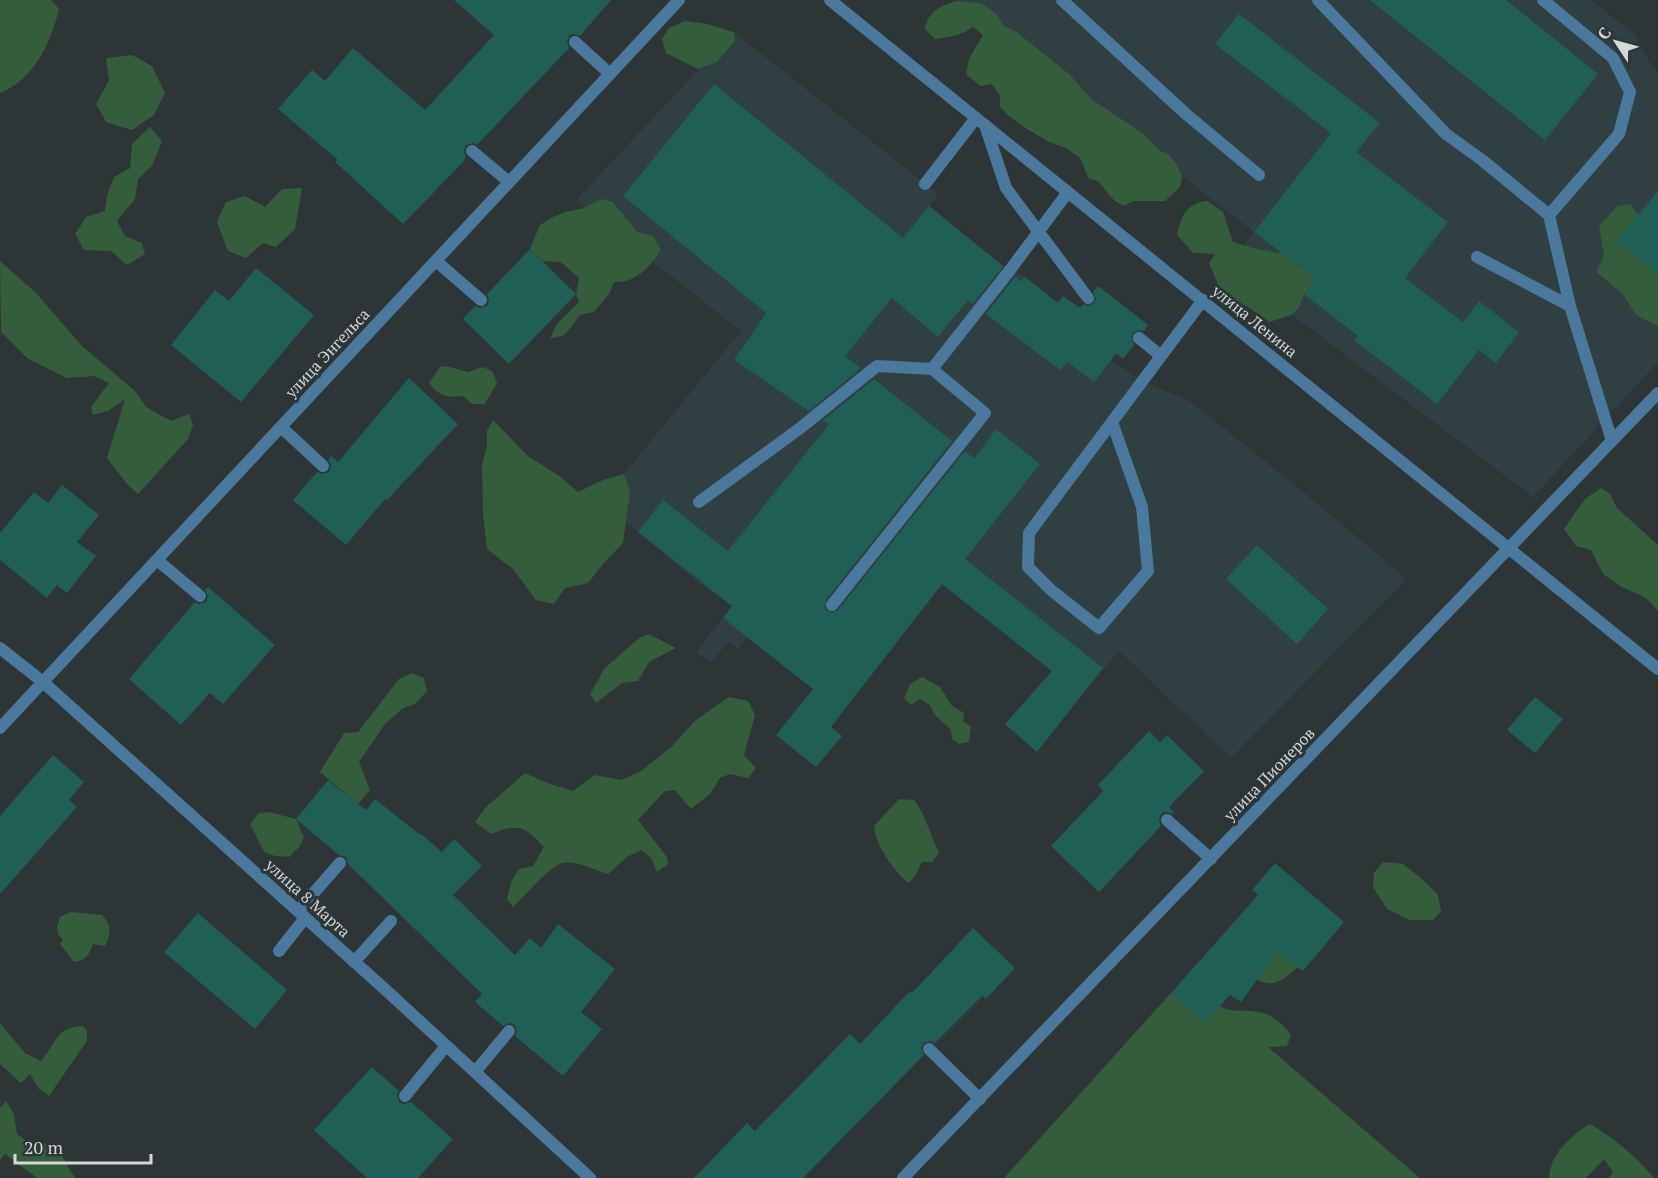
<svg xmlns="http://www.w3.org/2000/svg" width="1658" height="1178" viewBox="0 0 1658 1178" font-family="'PT Serif',serif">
<rect width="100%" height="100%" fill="#2d3537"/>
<path fill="#2f3f42" d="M955 0H1590L1635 34 1648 60 1658 73V362L1533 497 1229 267 1254 232Z
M734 32 938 194 930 206 999 263 1025 277 1057 302 1063 296 1080 309 1098 286 1149 325 1123 359 1116 354 1111 360 1143 381 1191 402 1307 495 1407 579 1231 758 1119 651 1082 695 942 585 842 712 747 637 738 649 728 642 711 663 696 652 732 606 700 584 601 502 741 331 575 201Z"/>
<path fill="#345d3c" d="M0 0H51L59 9C51 42 34 80 0 93Z
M956 1 981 3 996 14 1004 26 1014 30 1070 75 1091 99 1144 134 1160 151 1167 153 1176 163 1182 176 1180 187 1165 201H1134L1123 206C1119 203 1114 201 1111 197 1103 189 1102 180 1089 179L1080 158 1066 148 1049 142 1027 129 1009 116 1000 107V96L992 84 980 86 966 74 969 59 983 35 973 27C961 36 949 37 935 39L925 29C928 12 940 6 956 1Z
M685 21 707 24 734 32 735 41 717 62 698 69 666 53 662 39 669 28Z
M132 55 152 66 165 93 154 115 132 130 106 122 96 104 109 80 106 58Z
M150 127 162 141 152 166 138 179 135 199 117 221 125 236 142 243 145 254 127 265 111 251 84 250 75 234 86 217 105 211 107 195 114 177 130 168 132 144Z
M302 188 295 229 276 247 263 243 246 258 228 251 217 222 226 202 245 196 265 207 282 189Z
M601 199 613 202 637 232 653 236 661 250C649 267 637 283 614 282L609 294 594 312 580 315 565 335 550 339 556 325 579 302 576 294 579 278 561 262 543 261 530 249 540 225 553 217 565 212 584 208Z
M1207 201 1223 212 1233 242 1253 248 1283 254 1316 279 1304 294 1299 308 1291 315 1269 322 1248 307 1222 294 1209 263 1215 254 1193 253 1177 235C1181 217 1186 203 1207 201Z
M1631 204 1638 215 1617 240 1651 269 1658 270V326L1636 315 1622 293 1596 272 1604 256 1599 226 1617 206Z
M0 261 36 293 82 346 135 391 146 407 171 421 189 414 193 425 188 439 138 494 127 484 107 458 125 399 108 411 93 415 91 407 109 383 94 376 67 378 27 358 1 332Z
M446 366 468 372 483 367 492 371 497 383 485 404H472L463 396C445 398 440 396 429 383L440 367Z
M493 420 529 457 558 475 578 492 603 480 624 474 630 492 623 543 603 564 588 583 565 588 554 604 536 600 513 569 487 549 483 513 482 465 487 446V431Z
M1601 488 1610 494 1617 508 1658 545V611L1646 598 1622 587 1603 574 1591 550 1576 546 1564 529 1585 499Z
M649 634 676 648 649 662 638 681 622 683 596 703 590 694 604 669 639 638Z
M412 673 424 678 427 691 416 703 402 709 385 724 359 762 370 790 358 804 320 772 344 733 358 732 399 679Z
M922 677 940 687 952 706 964 713 963 721 971 727 969 742 959 744 952 739 951 730 935 715 930 705 920 699 911 705 904 698 910 684Z
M729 697 748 701 755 715 744 755 756 768 748 778 730 774 720 778 710 794 691 809 675 790 665 791 638 820 667 857 668 864 657 872 651 858 641 850 627 857 608 874C594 870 576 860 562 863 549 867 524 897 513 907L507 899 511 882 519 869 533 866 544 847C525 826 518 823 491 834L475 822 485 808 525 773 547 783 573 791 595 775 621 780 641 771 672 746 696 720Z
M899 799 914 800C926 815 930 835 939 853L932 862H922L916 874 909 883C894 872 875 844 874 826Z
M269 812 296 819 304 837 300 846 289 857 275 856 264 852 250 824 258 814Z
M1383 862 1403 864 1421 878 1438 895 1441 911 1433 920H1410L1387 909 1373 887 1374 873Z
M1258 906 1298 967C1279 983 1272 991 1249 974Z
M70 912 102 915C112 927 111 933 105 946L93 944C89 955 86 960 74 962L60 944 63 939 58 935 57 927 60 917Z
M1171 993 1205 1023 1220 1006C1229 1012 1239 1010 1249 1011 1269 1012 1280 1020 1291 1035L1287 1046 1268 1047 1420 1178H1004Z
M0 1023 25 1053 41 1061C56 1044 56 1027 82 1026L87 1030V1041L49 1096 38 1088 30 1074 21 1083 0 1064Z
M6 1101 14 1114 17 1134C21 1136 25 1141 30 1143 37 1146 46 1141 54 1146 63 1152 67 1169 76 1178H37L5 1154 0 1160V1108Z
M1589 1124C1610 1134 1640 1160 1654 1178H1609L1613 1172 1604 1159 1586 1178H1549C1551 1153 1569 1138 1589 1124Z"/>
<path fill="#205f55" d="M454 0H611L580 36 573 34 569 36 567 41 569 48 477 145 473 143 466 145 464 150 466 157 463 162 403 224 335 162 338 160 278 109 312 70 325 81 353 48 425 110 494 35Z
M1370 0H1506L1598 74 1545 140Z
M1239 14 1380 123 1356 152 1448 222 1405 278 1463 322 1479 301 1519 332 1496 363 1479 350 1437 404 1354 340 1358 336 1304 294 1316 279 1254 232 1331 133 1215 44Z
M714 84 903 238 929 206 1003 266 973 304 968 300 938 337 892 298 845 356 861 368 809 411 734 360 766 313 623 196Z
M1658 191V275L1617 240Z
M530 249 576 294 509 364 463 319 475 306 480 308 487 306 489 301 487 294Z
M256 268 314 315 241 402 171 345 215 290 229 301Z
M1015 277 1021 281 1025 277 1058 303 1063 296 1080 308 1083 304 1088 306 1093 304 1096 298 1093 292 1098 286 1148 325 1144 331 1140 330 1133 332 1131 337 1134 345 1123 359 1116 353 1094 382 1067 362 1060 370 986 314Z
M409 378 458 424 387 500 385 499 346 545 293 500 317 472 322 474 329 472 331 464 328 460 331 456 338 462Z
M874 379 952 441 826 600 825 609 831 613 838 610 965 451 974 459 996 429 1040 464 965 559 1103 668 1037 752 1005 724 1052 671 942 584 831 727 842 736 816 767 776 735 813 689 723 618 732 606 638 532 663 500 728 551 829 424 823 420Z
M62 485 99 515 77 542 96 556 67 593 57 585 47 598 0 560V533L34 492 48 503Z
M1257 545 1328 609 1297 644 1226 579Z
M208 587 275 645 223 704 210 693 181 725 129 679 195 602 199 604 206 602 208 597 205 590Z
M1535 697 1563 719 1535 753 1507 730Z
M1149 731 1160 742 1167 735 1204 771 1169 807 1174 812 1173 814 1165 812 1161 814 1159 819 1161 826 1099 892 1051 846 1103 791 1098 785Z
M53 755 84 782 69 800 77 807 0 894V816Z
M328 780 366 810 375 799 419 834 420 833 442 852 454 839 482 866 453 895 515 955 530 938 541 948 558 924 615 969 581 1012 602 1029 563 1076 515 1036 517 1032 515 1025 510 1023 503 1026 475 1002 482 994 348 864 346 857 339 855 296 819Z
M1275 863 1344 922 1303 971 1277 952 1241 1002 1230 995 1205 1023 1171 993 1258 895 1252 890Z
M198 913 287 990 255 1029 164 952Z
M973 928 1015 968 986 999 982 996 935 1043 930 1041 924 1043 921 1048 924 1055 803 1178H694L747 1123 755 1131 850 1034 860 1044 910 991 912 993Z
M372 1067 399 1091 397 1095 399 1102 404 1104 411 1102 453 1139 418 1178H367L314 1130Z"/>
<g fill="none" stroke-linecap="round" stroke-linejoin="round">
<path stroke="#4a799d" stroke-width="12" d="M1062 0 1186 114 1259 175
M1318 0 1446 134 1482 160 1549 215 1570 306
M1543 0 1613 58 1630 92 1619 134 1549 215
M575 42 610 74
M985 125 1006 188 1088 298
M472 151 509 182
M925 184 976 118
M1477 257 1570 306 1612 441
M436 261 481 300
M1139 338 1161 356
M1112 422 1142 507 1148 571 1099 628 1051 590 1028 567 1029 533 1203 300
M281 427 323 466
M699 502 799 429 877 366 932 369
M157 560 200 596
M832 605 985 413 932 369 1010 270 1068 192
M1167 820 1211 859
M298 911 340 863
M279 951 305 918
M354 962 391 921
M929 1049 980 1099
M475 1072 509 1031
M405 1096 446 1046"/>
<path stroke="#4a799d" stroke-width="12" d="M830 0 1658 669
M0 648 43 682 388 992 590 1178
M903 1178 1658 393"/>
<path stroke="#4a799d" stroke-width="12" d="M0 728 679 0"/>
</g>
<g text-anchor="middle" stroke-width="6" stroke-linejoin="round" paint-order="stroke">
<g font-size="16" fill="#d3d8d9" stroke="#2d3537">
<text transform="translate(1255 321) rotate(39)" y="6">улица Ленина</text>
<text transform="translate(327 353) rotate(-47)" y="6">улица Энгельса</text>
<text transform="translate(1269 774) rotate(-46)" y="6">улица Пионеров</text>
<text transform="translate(308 898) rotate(42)" y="6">улица 8 Марта</text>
</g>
</g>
<g transform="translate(1616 42) rotate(306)" stroke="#2d3537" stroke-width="4.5" paint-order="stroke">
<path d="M0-4.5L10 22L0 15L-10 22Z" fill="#d3d8d9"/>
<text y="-9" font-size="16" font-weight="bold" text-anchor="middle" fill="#d3d8d9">С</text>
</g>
<path d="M15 1154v9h136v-9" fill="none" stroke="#d3d8d9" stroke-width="3"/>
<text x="24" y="1154" font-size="18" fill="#d3d8d9" stroke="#2d3537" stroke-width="4.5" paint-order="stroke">20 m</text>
</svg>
